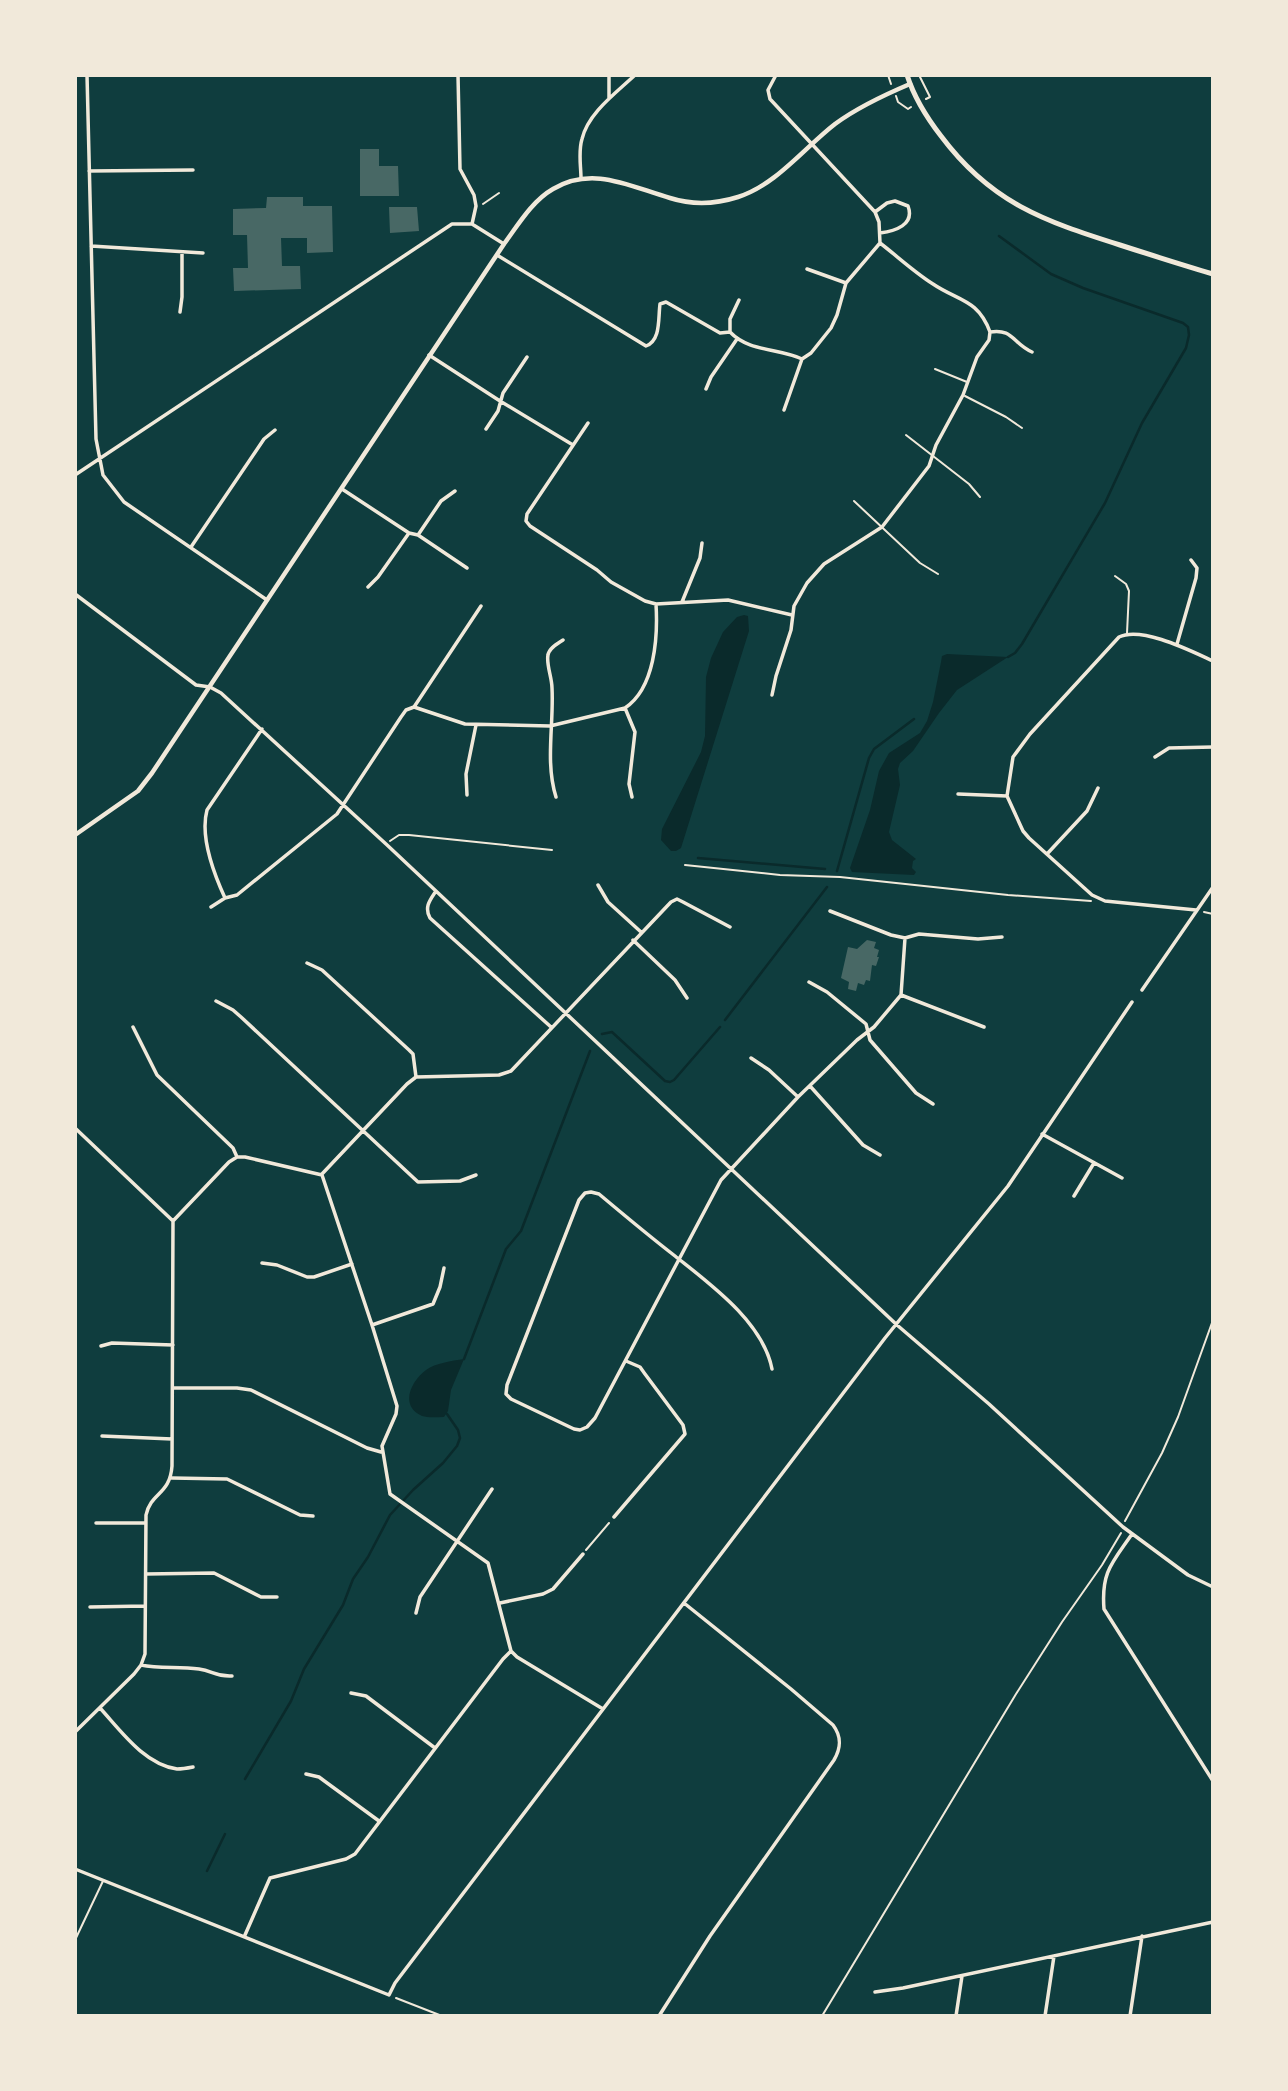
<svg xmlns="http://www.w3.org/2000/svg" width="1288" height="2091" viewBox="0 0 1288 2091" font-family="'Fira Sans',sans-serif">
<rect width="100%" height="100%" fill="#0f3d3e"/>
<path fill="#0a2a2b" d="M744 615 748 616 749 631 681 848 676 851H671L661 840 662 829 701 752 705 736 706 677 711 658 723 632 737 617Z
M947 654 1008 657 957 690 939 713 913 751 900 763 898 769 900 785 889 832 892 840 916 859 913 861 912 868 916 872 914 875 852 872 850 868 870 810 879 771 889 753 920 733 927 721 933 702 941 662 942 656Z
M464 1359 451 1390 448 1411 444 1417C437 1417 428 1418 422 1416 399 1406 411 1381 426 1370 436 1363 451 1361 464 1359Z"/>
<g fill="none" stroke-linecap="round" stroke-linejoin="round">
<path stroke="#0a2a2b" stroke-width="2.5" d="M999 236 1051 274 1083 288 1183 323 1188 327 1189 335 1186 348 1142 423 1105 503 1022 644 1015 653 1008 657
M698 858 825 869
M837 871 869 758 874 749 914 719
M725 1020 827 887
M602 1034 612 1032 665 1081 670 1082 674 1080 720 1027
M464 1359 506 1249 521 1231 590 1051
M245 1779 291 1701 304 1669 343 1605 353 1579 368 1557 390 1515 413 1490 443 1463 457 1446 460 1438 458 1430 447 1414
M207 1871 225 1834"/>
</g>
<path fill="#486865" d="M360 149H379V166H398L399 196H360Z
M267 197H303V206H332L333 252 307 253V238H281L282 266H300L301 289 234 291 233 268H248L247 235H233V209L266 208Z
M389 207H417L419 231 390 233Z
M867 940 876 942 874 948 879 950 877 957H879L876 966 872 965 870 981 866 980 864 985 858 983 856 991 848 989 849 982 841 978 848 947 857 949Z"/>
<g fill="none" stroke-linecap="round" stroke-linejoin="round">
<path stroke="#f1e9da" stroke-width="2" d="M888 75 891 84
M919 75 930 97 926 99
M896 96 898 102 908 109 911 107
M483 204 499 193
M390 841 399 835H409L552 850
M685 865 780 875 840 877 1008 895 1091 901
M1204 912 1213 914
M1125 1521 1162 1453 1178 1417 1213 1320
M586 1550 609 1523
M396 1998 442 2016
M822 2016 1016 1694 1062 1622 1102 1565 1121 1533"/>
<path stroke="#f1e9da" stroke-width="2" d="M935 369 967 382
M965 396 1006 417 1022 428
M906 435 969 484 980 497
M854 501 920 563 938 574
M1115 576 1126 584 1129 591 1127 633
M75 1940 103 1881"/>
<path stroke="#f1e9da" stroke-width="3.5" d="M87 75 96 439 103 475 124 502 267 600
M458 75 460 169 474 195 476 206 472 224
M609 75V98
M776 75 768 90 770 99 875 212 879 222 880 243 846 283 837 315 831 328 811 353 802 359 784 410
M89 171 193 170
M581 179C581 166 578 152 582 139 588 113 616 93 635 75
M875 212 887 203 895 201 908 206C915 225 895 231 880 233
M880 243C897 256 914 272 933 284 958 301 978 299 990 332 1013 328 1013 344 1032 352
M91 246 203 253
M497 255 646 346C661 340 658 319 660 304L666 302 720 333 730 332
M807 269 846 283
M739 300 730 319V332C749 352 778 348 802 359
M180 312 182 297V252
M429 355 500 401 573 445
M706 389 711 377 737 339
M588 423 527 514 526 521 530 526 597 570 611 582 645 601 656 604 728 600 792 615
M486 429 498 411 503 393 527 357
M75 475 452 224H472L504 244
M342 489 409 533 418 535 467 568
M418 535 441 501 455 491
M191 547 264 439 275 430
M368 587 378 577 409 533
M75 594 196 685 210 687 221 693 386 844 897 1325 989 1404 1123 1527 1188 1575 1213 1587
M682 602 700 558 702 543
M1177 644 1196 578 1197 568 1191 560
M772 695 776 676 791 630 794 606 807 583 824 564 882 527 929 466 936 445 963 395 977 357 989 340 990 332
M414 707 465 724 550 726 625 708C655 688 658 637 656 604
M625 708 635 732 629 784 632 797
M1155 757 1169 748 1213 747
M958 794 1007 796
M467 795 466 774 476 725
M556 797C545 762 554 724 552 688 552 678 546 664 548 655 549 648 557 644 563 640
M1047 854 1087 811 1098 788
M598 885 608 902 641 932
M436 891C430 900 424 907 430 918L551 1027
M225 898C214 874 200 836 207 810L262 729
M211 907 225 898 237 895 337 814 401 717 406 710 414 707 481 606
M1196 910 1105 901 1092 895 1029 838 1023 831 1007 796 1013 757 1030 734 1119 637C1142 626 1191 651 1213 661
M830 911 891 935 905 938 919 934 978 939 1002 937
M633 940 675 980 687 998
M307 963 322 970 409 1050 413 1054 416 1077
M809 982 827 992 866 1024 870 1040 916 1093 933 1104
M1142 990 1213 887
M901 995 984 1027
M216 1001 233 1010 241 1017 418 1182 460 1181 476 1175
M133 1027 157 1075 233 1148 237 1157
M751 1058 769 1070 798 1097
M810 1086 863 1145 880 1155
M75 1128 173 1221 172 1466C170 1495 151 1492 146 1515L145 1654 141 1665 134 1674 75 1732
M1042 1134 1122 1178
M322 1174 407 1084 416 1077 499 1075 511 1071 671 902 677 899 683 902 730 927
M322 1175 372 1325 397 1406 396 1414 382 1446 390 1494 488 1563 511 1651 517 1657 603 1709
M1074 1196 1094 1163
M173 1221 229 1162 237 1157H245L322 1175
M262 1263 277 1265 307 1277H314L352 1264
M372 1325 433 1304 440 1287 444 1268
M101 1346 112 1343 173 1345
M772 1369C763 1322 710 1284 675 1256 649 1236 624 1215 599 1194L591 1192 585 1193 579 1200 507 1385 506 1394 511 1399 574 1429 580 1430 587 1427 595 1418 721 1180 798 1097 857 1040 874 1027 901 995 905 938
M173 1388H237L251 1390 367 1448 381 1452
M102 1436 172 1439
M172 1478 227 1479 300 1515 313 1516
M614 1517 685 1434 683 1425 645 1374 640 1367 626 1361
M96 1523H146
M1132 1534C1112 1563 1101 1572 1104 1609L1213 1781
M146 1574 214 1573 261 1597H277
M500 1603 543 1594 553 1589 583 1554
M90 1607 145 1606
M416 1613 420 1597 492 1489
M141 1665C160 1669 179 1666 199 1669 213 1671 216 1677 232 1676
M351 1693 366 1696 435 1748
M100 1708C121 1731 144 1764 177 1769 182 1769 188 1768 193 1767
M306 1774 319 1777 379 1821
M75 1869 389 1995 395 1983 885 1338 1008 1186 1132 1002
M245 1935 270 1878 346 1859 355 1854 503 1659 511 1651
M875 1992 903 1988 1213 1922
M659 2016 710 1936 834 1760C841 1748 842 1737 833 1725L791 1689 684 1603
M956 2016 962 1976
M1045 2016 1054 1956
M1130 2016 1142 1936"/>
<path stroke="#f1e9da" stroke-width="4.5" d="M75 835 138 791 152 773 504 244C518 225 532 201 553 189 593 165 631 187 670 198 692 205 716 204 738 197 776 185 804 148 835 124 858 107 884 95 910 84"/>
<path stroke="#f1e9da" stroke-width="5" d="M907 75C914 97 927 118 941 136 991 203 1044 221 1120 245 1151 255 1182 265 1213 274"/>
</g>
<rect width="1288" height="2091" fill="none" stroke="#f1e9da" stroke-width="154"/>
</svg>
